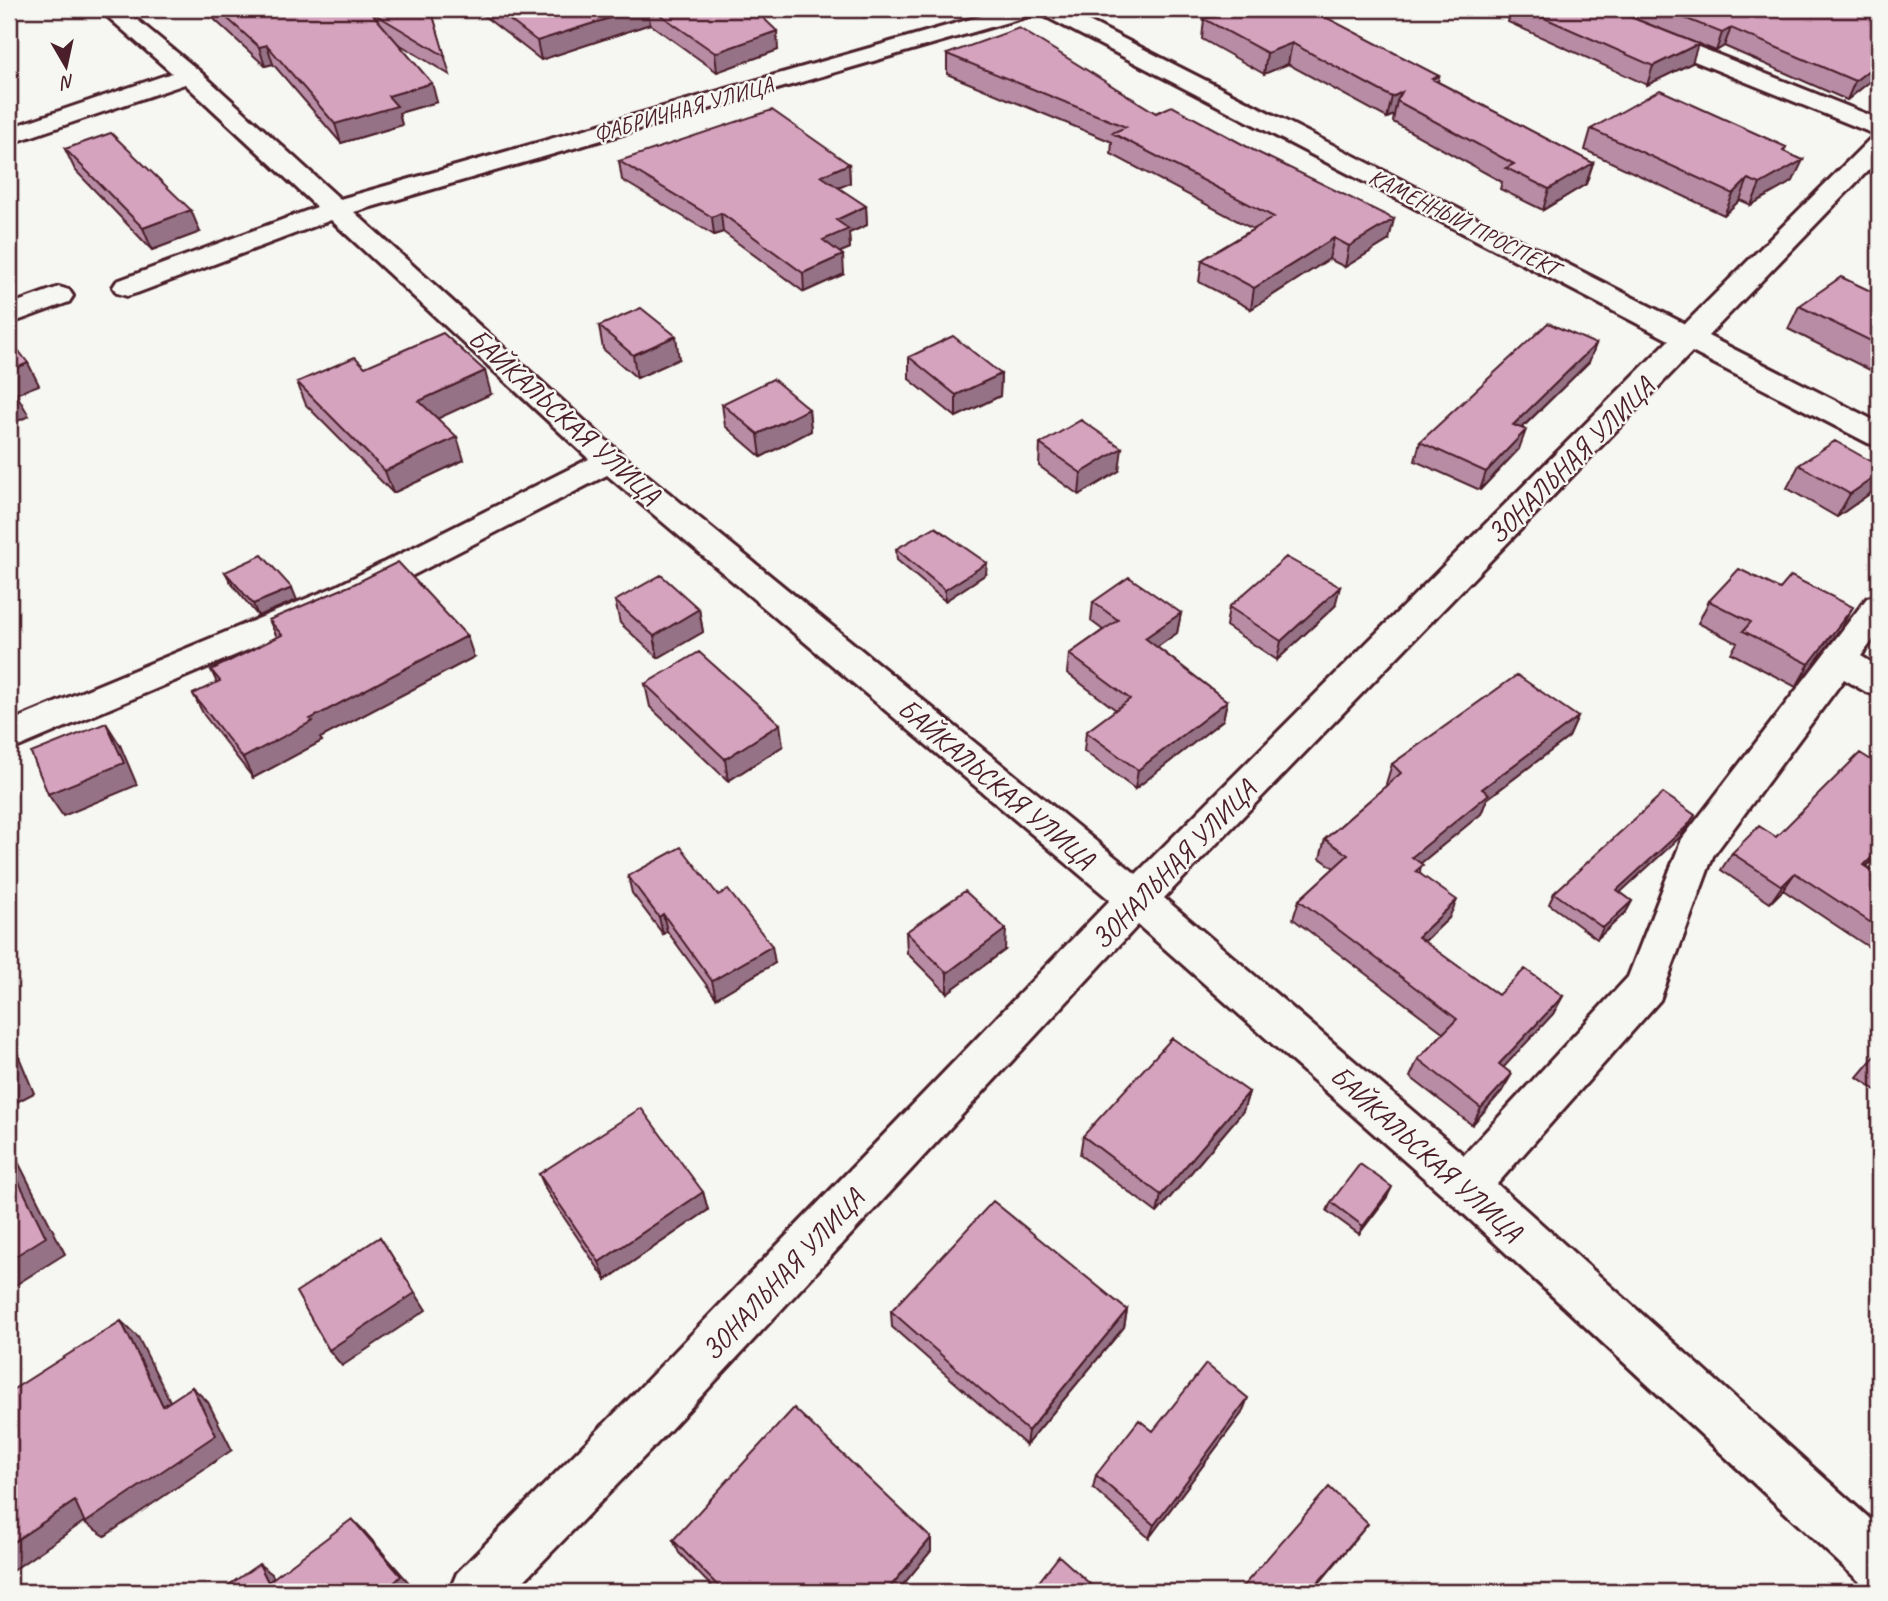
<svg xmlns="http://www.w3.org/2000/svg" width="1888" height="1601" viewBox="0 0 1888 1601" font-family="Caveat,sans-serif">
<rect width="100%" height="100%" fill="#f6f6f2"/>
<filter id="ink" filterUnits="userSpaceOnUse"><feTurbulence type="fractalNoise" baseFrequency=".0143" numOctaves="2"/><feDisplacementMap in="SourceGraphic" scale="14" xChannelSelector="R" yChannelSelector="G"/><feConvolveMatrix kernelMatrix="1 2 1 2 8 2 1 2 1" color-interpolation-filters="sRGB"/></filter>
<g filter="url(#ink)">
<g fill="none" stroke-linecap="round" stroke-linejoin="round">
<g stroke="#4a1f2b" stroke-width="6">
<path id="minor" d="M99 9H124L198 70 340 199 1006 9H1065L1685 324 1870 139 1879 136V159L1708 336 1879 423V446L1868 443 1692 352 1164 898 1464 1155 1628 977 1682 839 1867 598 1879 595V632L1861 656 1879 667V696L1866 692 1844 679 1713 856 1660 1000 1497 1184 1879 1527V1590L1860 1582 1450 1201 1138 925 667 1433 513 1592H449L457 1573 631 1397 1110 900 607 475 361 602 9 751V722L337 586 589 459 331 220 137 293 127 296 117 293 113 287 117 281 317 207 185 84 9 144V128L172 73ZM1039 13 1669 340 1136 874 621 454 354 212Z
M1648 27 1879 119V136L1640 39 1636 34 1640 29Z
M59 287 69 290 73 296 69 302 9 324V305Z"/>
</g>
<use href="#minor" fill="#f6f6f2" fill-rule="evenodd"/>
</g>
<path fill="#b88ca4" stroke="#4a1f2b" stroke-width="2" d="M203 9H431L450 75 399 44 437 102 399 113 402 125 341 143 273 64 265 66Z
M475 9H754L778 50 717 72 650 24 541 60Z
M852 9H892L863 17Z
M1511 9H1879V74L1847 100 1724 46 1716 51 1613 10 1692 63 1647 85 1508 22Z
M1204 19 1439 76 1438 82 1593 163 1586 184 1543 210 1500 189 1502 182 1393 122 1394 115 1387 118 1288 64 1264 74 1202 39Z
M947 54 1156 113 1389 240 1345 267 1329 259 1251 309 1199 282 1202 260 1253 229 1111 154 1112 142 947 74Z
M1591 129 1786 147 1784 152 1793 181 1751 205 1740 200 1724 215 1585 150Z
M65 149 200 232 152 250 75 170Z
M619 161 849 164 850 183 838 188 866 206 867 225 849 233 850 248 840 252 844 274 804 292 723 232 714 235 622 180Z
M1879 295V363L1870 370 1788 329 1799 306Z
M599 326 679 359 637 378 603 349Z
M1596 344 1589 362 1522 428 1519 449 1480 490 1415 461 1420 442Z
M909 357 1001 374 1000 396 956 417 909 379Z
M365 367 491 394 437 418 464 460 393 493 306 405 297 382Z
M722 404 809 409 811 431 761 457 725 426Z
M1040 444 1119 471 1079 495 1039 466Z
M1799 465 1879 466V480L1872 492 1837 517 1787 488Z
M896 549 986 574 945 601 897 560Z
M225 572 297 600 258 616 231 583Z
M615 601 699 609 703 632 658 658 620 623Z
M1709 601 1840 629 1796 687 1731 653 1737 643 1698 623Z
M1093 602 1181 613 1177 633 1157 647 1227 701 1223 720 1135 789 1084 751 1086 732 1116 710 1067 673 1069 654 1103 630 1091 621Z
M1335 606 1277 660 1226 626 1229 607Z
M269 620 474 657 320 738 322 741 253 778 204 715 193 694 217 683 211 670 277 637Z
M645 684 783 746 728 781 650 707Z
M1578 717 1569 737 1487 799 1481 814 1421 863 1420 873 1449 918 1424 942 1498 995 1563 996 1553 1014 1503 1067 1502 1091 1472 1125 1410 1077 1418 1059 1444 1033 1293 919 1299 900 1334 868 1320 858 1325 839 1387 785 1386 784 1392 764Z
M1879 765V853L1867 866 1879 875V954L1783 890 1770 903 1721 870 1732 853 1776 837Z
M1689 826 1680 837 1620 892 1632 901 1626 912 1597 939 1549 904 1554 893Z
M628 876 718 895 775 963 716 998 667 931 663 934 632 893Z
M906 932 1005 950 947 993 907 953Z
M1879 1051V1092L1857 1077Z
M1249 1092 1243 1111 1157 1213 1080 1155 1083 1136Z
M539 1174 703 1192 708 1210 606 1280 547 1192Z
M1387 1197 1359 1234 1327 1211 1331 1202Z
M1127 1310 1124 1327 1026 1445 892 1327 891 1311Z
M1242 1413 1149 1538 1093 1488 1096 1475 1153 1431Z
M931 1538V1551L897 1592H717L679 1553 673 1540Z"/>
<path fill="#967286" stroke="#4a1f2b" stroke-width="2" d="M638 9H648L650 24 541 60 537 41Z
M863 9H892L863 17Z
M1731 28 1724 46 1716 51 1722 33Z
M777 31 778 50 717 72 715 53Z
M1292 43 1288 64 1264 74 1267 53Z
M1698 44 1692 63 1647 85 1653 66Z
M267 45 273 64 265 66 259 47Z
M1879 62V74L1847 100 1855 81Z
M432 83 437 102 399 113 402 125 341 143 335 124 388 96Z
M1402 92 1397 101 1394 115 1387 118 1392 97Z
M1803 160 1793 181 1751 205 1760 184Z
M1593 163 1586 184 1543 210 1549 189Z
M849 164 850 183 822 194 821 176Z
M1748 179 1740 200 1724 215 1733 194Z
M866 206 867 225 849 233 850 248 824 259 823 240 836 220Z
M191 210 200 232 152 250 143 228Z
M721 213 723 232 714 235 712 217Z
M1394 219 1389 240 1345 267 1349 246Z
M1334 238 1329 259 1251 309 1254 288Z
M843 255 844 274 804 292 803 273Z
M676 336 679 359 637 378 633 355Z
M1596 344 1589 362 1506 443 1513 425Z
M1879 353V363L1870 370Z
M28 363 39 385 13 395 9 388V371Z
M485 371 491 394 426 424 419 401Z
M1001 374 1000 396 956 417V395Z
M17 395 29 416 9 425V398Z
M809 409 811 431 761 457 758 434Z
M1526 430 1519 449 1480 490 1486 472Z
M457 437 464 460 393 493 385 471Z
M1122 448 1119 471 1079 495 1081 473Z
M1879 474V480L1872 492 1837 517 1850 494Z
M987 563 986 574 945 601V590Z
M1340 587 1335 606 1277 660 1281 641Z
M292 588 297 600 258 616 253 604Z
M1853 607 1840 629 1796 687 1809 664Z
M699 609 703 632 658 658 654 636Z
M1181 613 1177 633 1142 658 1145 638Z
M467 636 474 657 320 738 322 741 253 778 243 758 310 719Z
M1227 701 1223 720 1135 789 1138 770Z
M1578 717 1569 737 1487 799 1481 814 1405 876 1412 857 1482 789Z
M106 723 120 745 137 785 63 816 48 794Z
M780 724 783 746 728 781 725 759Z
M1695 815 1680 837 1611 901 1617 890Z
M1879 850V853L1851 882 1864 865Z
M1795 873 1783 890 1770 903 1782 886Z
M1457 900 1449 918 1410 955 1418 937Z
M1632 901 1626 912 1597 939 1603 928Z
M663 914 667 931 663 934 659 917Z
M1006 929 1005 950 947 993V973Z
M772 946 775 963 716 998 712 981Z
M1563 996 1553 1014 1490 1082 1499 1064Z
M9 1033 34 1093 9 1106Z
M1512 1074 1502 1091 1472 1125 1481 1108Z
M1249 1092 1243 1111 1157 1213 1161 1195Z
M9 1144 65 1254 9 1289Z
M1392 1187 1387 1197 1359 1234 1363 1226Z
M703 1192 708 1210 606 1280 599 1262Z
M380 1237 426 1310 342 1366 329 1350Z
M1127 1310 1124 1327 1026 1445 1028 1431Z
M121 1321 138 1337 180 1421 163 1406Z
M192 1387 208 1402 232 1450 105 1536 85 1523Z
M1248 1398 1242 1413 1149 1538 1154 1525Z
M75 1501 95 1514 9 1573V1545Z
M352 1519 363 1530 411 1585 404 1592H385Z
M1368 1524 1312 1592H1310Z
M931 1538V1551L897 1592H886Z
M259 1564 272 1574 280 1592 268 1582Z"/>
<path fill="#d6a3bf" stroke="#4a1f2b" stroke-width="2" d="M217 9H431L445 56 370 11 432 83 388 96 397 106 335 124 267 45 259 47Z
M495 9H638L537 41Z
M652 9H754L777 31 715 53Z
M1232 9H1310L1439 76 1432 79 1593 163 1549 189 1506 168 1514 164 1397 101 1402 92 1392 97 1292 43 1267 53 1204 19Z
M1524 9H1610L1698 44 1653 66Z
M1662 9H1879V62L1855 81 1731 28 1722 33Z
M1019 28 1156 113 1172 106 1255 151 1394 219 1349 246 1334 238 1254 288 1202 260 1274 217 1112 133 1126 127 947 54Z
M1660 90 1786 147 1783 151 1803 160 1760 184 1748 179 1733 194 1591 129Z
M772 110 849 164 821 176 866 206 836 220 849 229 823 240 843 255 803 273 721 213 712 217 619 161Z
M111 133 191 210 143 228 65 149Z
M1841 277 1879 295V345L1799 306Z
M641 308 676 336 633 355 599 326Z
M1548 323 1596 344 1513 425 1526 430 1486 472 1420 442Z
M443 333 485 371 419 401 457 437 385 471 297 382 355 357 365 367Z
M953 336 1001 374 956 395 909 357Z
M9 338 28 363 9 371Z
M773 379 809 409 758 434 722 404Z
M9 384 17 395 9 398Z
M1081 420 1122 448 1081 473 1040 444Z
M1835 441 1879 466V474L1850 494 1799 465Z
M935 527 987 563 945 590 896 549Z
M262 555 292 588 253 604 225 572Z
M1286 557 1340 587 1281 641 1229 607Z
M398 562 467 636 310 719 313 721 243 758 193 694 220 681 211 670 282 635 269 620 354 584Z
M1739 569 1780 589 1791 576 1853 607 1809 664 1743 631 1751 622 1709 601Z
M661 575 699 609 654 636 615 601Z
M1129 577 1181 613 1145 638 1227 701 1138 770 1086 732 1130 699 1069 654 1118 620 1093 602Z
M699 652 780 724 725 759 645 684Z
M1517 675 1578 717 1482 789 1489 794 1412 857 1423 865 1416 871 1457 900 1418 937 1498 995 1525 969 1563 996 1499 1064 1512 1074 1481 1108 1418 1059 1457 1019 1299 900 1348 855 1325 839 1401 773 1392 764Z
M106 723 124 763 48 794 31 753Z
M1860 753 1879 765V850L1864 865 1879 875V928L1795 873 1782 886 1732 853 1759 826 1776 837Z
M1663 793 1695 815 1687 826 1617 890 1632 901 1603 928 1554 893Z
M681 847 718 895 728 890 772 946 712 981 663 914 659 917 628 876Z
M965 891 1006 929 947 973 906 932Z
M1172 1038 1249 1092 1161 1195 1083 1136Z
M1879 1052V1060L1875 1057Z
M9 1055 16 1073 9 1077Z
M641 1108 703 1192 599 1262 539 1174Z
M9 1162 46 1237 9 1260Z
M1360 1164 1392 1187 1363 1226 1331 1202Z
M993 1201 1127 1310 1028 1431 891 1311Z
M380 1237 415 1293 329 1350 296 1292Z
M121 1321 163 1406 192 1387 216 1435 85 1523 75 1501 9 1545V1392Z
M1206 1364 1248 1398 1154 1525 1096 1475 1139 1420 1153 1431Z
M794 1408 931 1538 886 1592H724L673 1540Z
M1329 1487 1368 1524 1310 1592H1238Z
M352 1519 401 1576 385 1592H219L259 1564 268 1582Z
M1059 1556 1099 1592H1031Z"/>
</g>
<g text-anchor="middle" stroke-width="5" stroke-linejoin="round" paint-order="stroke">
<g font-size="23" fill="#4a1f2b" stroke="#f6f6f2">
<text transform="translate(683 109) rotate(-16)" y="8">ФАБРИЧНАЯ УЛИЦА</text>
<text transform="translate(1464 222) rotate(27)" y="8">КАМЕННЫЙ ПРОСПЕКТ</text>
</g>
<g font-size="28" fill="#4a1f2b" stroke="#f6f6f2">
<text transform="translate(565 416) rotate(42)" y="10">БАЙКАЛЬСКАЯ УЛИЦА</text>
<text transform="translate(1570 460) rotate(-45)" y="10">ЗОНАЛЬНАЯ УЛИЦА</text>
<text transform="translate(997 783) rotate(40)" y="10">БАЙКАЛЬСКАЯ УЛИЦА</text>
<text transform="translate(1173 864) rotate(-46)" y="10">ЗОНАЛЬНАЯ УЛИЦА</text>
<text transform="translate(1427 1153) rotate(42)" y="10">БАЙКАЛЬСКАЯ УЛИЦА</text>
<text transform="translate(782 1274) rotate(-47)" y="10">ЗОНАЛЬНАЯ УЛИЦА</text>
</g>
</g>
<rect width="1888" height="1601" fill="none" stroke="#f6f6f2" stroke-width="35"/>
<rect x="18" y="18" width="1853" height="1566" fill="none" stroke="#4a1f2b" stroke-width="2.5" filter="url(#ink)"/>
<g transform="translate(66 66) rotate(171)" stroke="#f6f6f2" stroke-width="5" paint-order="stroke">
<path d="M0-5L12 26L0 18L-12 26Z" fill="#4a1f2b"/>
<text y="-10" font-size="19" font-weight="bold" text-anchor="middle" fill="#4a1f2b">N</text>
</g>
</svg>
